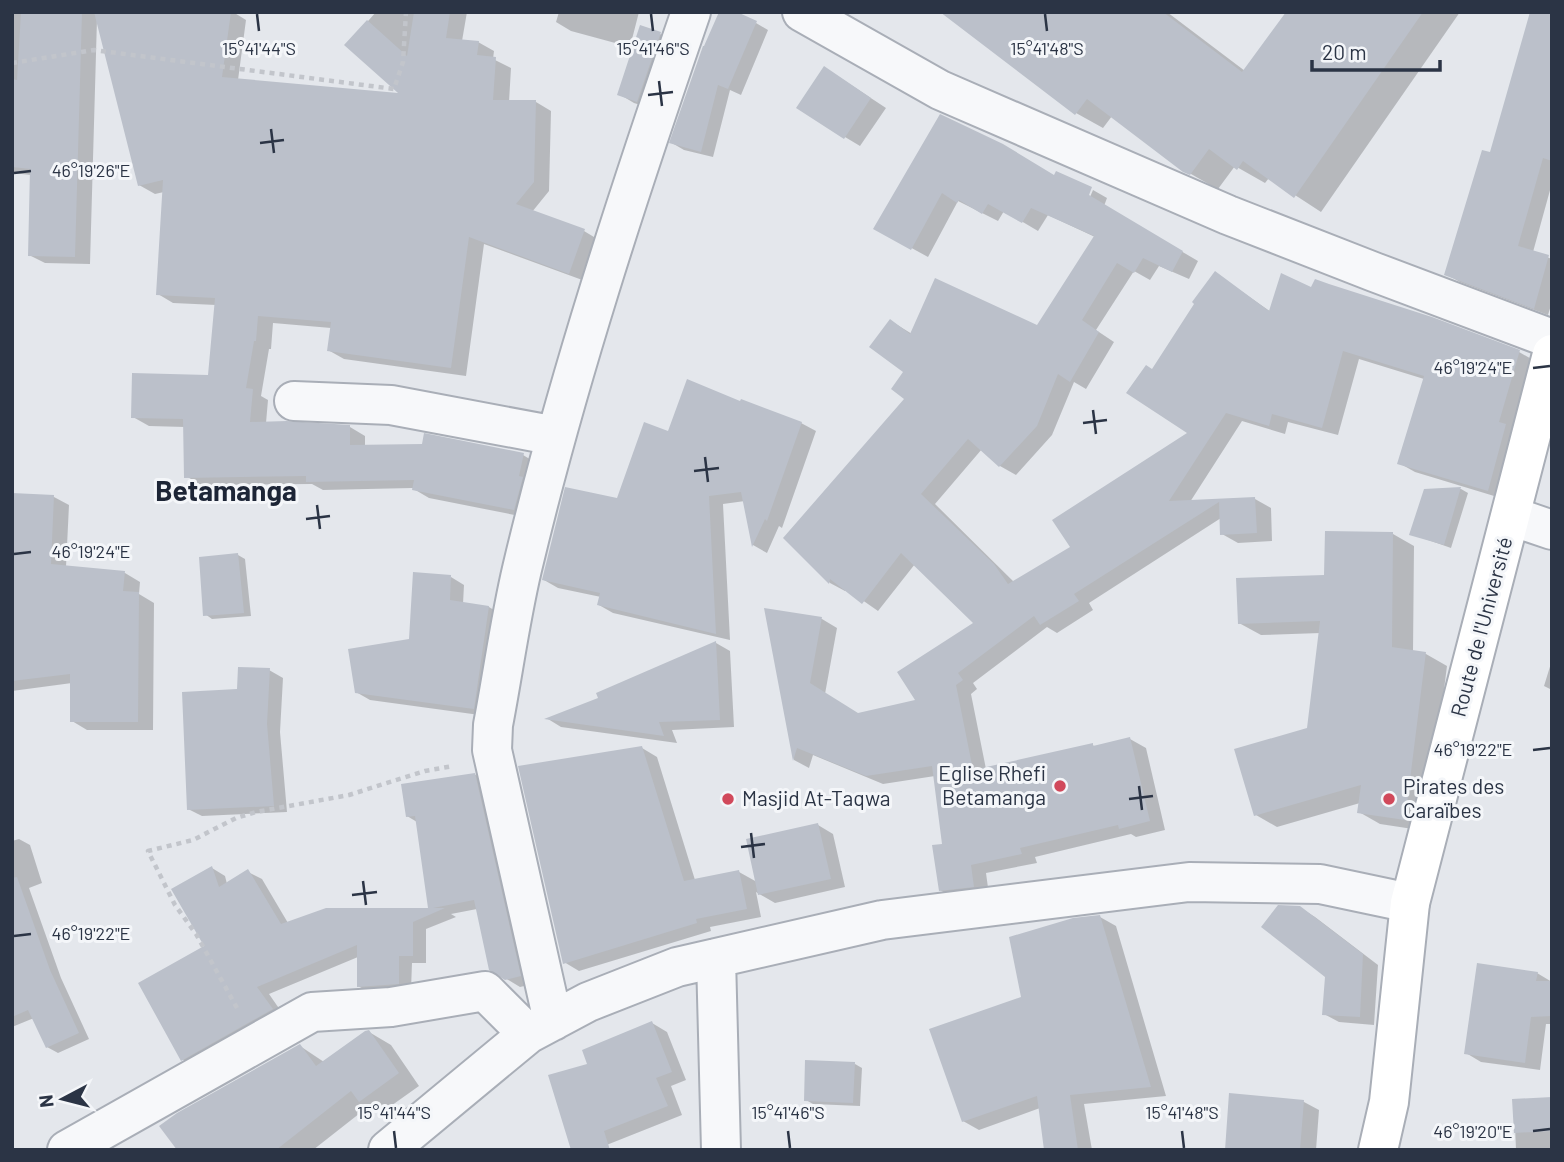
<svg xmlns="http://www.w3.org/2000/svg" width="1564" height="1162" viewBox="0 0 1564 1162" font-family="Barlow,sans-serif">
<rect width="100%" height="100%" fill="#e4e7ec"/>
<path fill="#0003" d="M12 12H233L246 20 238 80 404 95 347 45 376 12H467L462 41 478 42 494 51 493 59 511 68 509 102H536L551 111 549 191 532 212 584 231 599 240 585 281 484 244 466 376 344 359 328 350 331 328 273 323 271 349H269L261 396 268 400 266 423 350 427 365 436V447L523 455 538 464 530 518 429 498 412 488 323 490 312 484 201 485 186 476 185 427 149 426 133 417 210 376 216 305 173 303 158 294 164 192 155 194 139 185 97 19 90 264 45 263 29 255 31 175 12 173Z
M559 12H639L630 47 571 31 556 22Z
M943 12H1167L1245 71 1288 12H1460L1321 212 1269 178 1265 183 1235 166 1218 189 1212 186 1184 170 1112 116 1103 128 1076 113Z
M1552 12V183L1533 252 1552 259V302L1548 315 1460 282 1446 274 1492 154Z
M756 23 768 30 741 95 730 90 713 157 684 150 672 143Z
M660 34 675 42 653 109 634 103 619 94Z
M839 77 886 108 860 146 845 137Z
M941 116 1087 204 1093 190 1107 198 1104 206 1198 261 1189 279 1159 266 1150 280 1134 271 1096 330 1114 342 1086 389 1074 382 1052 435 1016 475 1000 466 982 449 935 504 1014 582 1072 548 1191 433 1153 370 1215 273 1271 312 1312 289 1431 319 1519 352 1535 361 1504 499 1415 472 1399 463 1424 379 1359 359 1338 435 1288 422 1285 434 1242 421 1190 502 1255 499 1271 508 1272 541 1238 543 1222 534 1221 518 1089 603 1093 610 1057 633 1047 627 973 683 977 689 971 694 986 769 1092 745 1097 747 1130 739 1146 748 1165 830 1136 837 1131 834 1035 857 1037 863 986 873 989 895 956 899 940 890 944 845 935 776 883 784 813 755 809 768 794 760 766 610 822 619 837 628 825 694 859 715 918 701 976 623 915 564 878 611 845 588V591L830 583 786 538 907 399 906 372 891 321 912 334 1038 327 1095 237 1048 215 1038 231 1004 211 998 221 958 201 928 257 875 228Z
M742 404 801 423 816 431 782 528 779 526 767 553 753 545 745 501 723 504 730 640 613 613 599 605 601 597 558 588 544 580 618 500 669 433Z
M1461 489 1468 493 1451 548 1411 534 1425 491Z
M12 495 54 497 69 505 66 567 125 573 140 582 139 594 154 603 153 730H87L72 721V683L12 691Z
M1393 534 1414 546 1413 652 1426 654 1447 666 1426 831 1380 824 1359 812 1360 803 1277 827 1256 815 1308 729 1321 633 1261 635 1239 623 1326 577Z
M238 555 245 559 251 616 212 619 205 614Z
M451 577 464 585 463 604 489 607 502 615 487 716 370 700 356 692 411 641Z
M716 643 730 651 734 727 672 730 677 743 561 727 548 719 600 699Z
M1552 660V690L1544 686Z
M269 670 283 678 280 732 287 812 202 816 188 809 238 691Z
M642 748 657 757 695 880 739 872 757 882 818 825 833 834 845 887 775 903 756 892 761 917 710 927 711 931 579 971 564 962Z
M474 774 488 782 533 984 520 987 490 969 477 909 451 914 456 917 426 929V963H412L411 990 372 994 358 986V957L269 994 285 1017 196 1067 182 1059 206 946 212 868 225 876 227 884 248 872 262 879 288 923 430 909 417 822 407 816Z
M19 839 30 845 42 883 29 888 61 978 89 1039 58 1053 47 1047 34 1018 12 1027V841Z
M1299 907 1315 917 1378 965 1374 1025 1339 1022 1324 1014 1326 977Z
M1100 917 1116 926 1166 1096 1084 1104 1092 1150H1046L1040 1108 979 1130 963 1121 1023 998Z
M1537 973 1552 982V1024H1546L1540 1070 1481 1062 1466 1053Z
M652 1023 667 1032 686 1080 671 1086 682 1115 594 1150 590 1065Z
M369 1032 391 1045 419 1086 381 1113 369 1106 313 1150H179L300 1046 324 1062Z
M855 1064 862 1068 860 1106 813 1104 806 1100Z
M1231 1095 1304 1102 1319 1110 1316 1150H1227Z
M1552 1099V1150H1516L1514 1101Z"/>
<path fill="#bbc0ca" d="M21 12H82L75 257 28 256 30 169 12 167V79L17 80Z
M94 12H231L222 77 398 93 344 45 367 20 407 56 414 12H450L446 38 479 41 477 55 496 57 493 100H536L534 182 516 204 585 229 569 274 469 237 451 368 327 351 331 322 258 316 256 341H254L246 388 253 389 250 422 287 421 350 425V445L422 444 424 433 524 453 519 476 523 477 514 510 412 490 414 480 306 482V476L184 478 183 419 131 418 132 373 208 375 215 298 156 295 163 180 138 186Z
M719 12H737L757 21 728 89 718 85 701 152 669 143 703 46H704Z
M940 12H1163L1242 72 1286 12H1423L1294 198 1243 161 1237 170 1209 149 1190 175 1183 172 1087 99 1075 115Z
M1530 12H1552V161L1543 158 1518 246 1549 255 1534 309 1444 275 1482 150 1490 152Z
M640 25 661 32 637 102 617 95Z
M824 66 871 98 844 139 796 108Z
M940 114 1003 144 1054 175 1056 171 1092 187 1089 195 1183 251 1172 272 1143 258 1134 273 1117 263 1082 320 1099 332 1070 382 1058 374 1037 426 999 467 968 439 921 494 994 564 1008 584 1070 547 1052 520 1187 433 1126 393 1146 365 1152 369 1194 304 1192 302 1215 271 1269 311 1281 273 1311 287 1315 279 1329 284 1432 317 1520 350 1499 422 1506 424 1488 491 1397 464 1424 376 1343 351 1322 428 1272 414 1269 426 1226 413 1169 501 1255 497 1257 533 1220 535 1219 502 1074 594 1079 601 1040 625 1034 616 958 673 963 680 956 685 973 770 1093 743V746L1130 737 1150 821 1119 829 1118 825 1020 848 1022 854 971 865 974 887 939 891 932 845 942 844 932 766 866 776 797 748 793 761 764 608 822 617 810 683 858 713 915 700 897 672 973 623 901 553 862 604 830 579 829 584 783 538 904 399 891 389 903 372 869 347 890 319 910 334 935 278 1037 325 1094 236 1031 208 1022 223 988 204 982 214 959 200 957 203 942 193 911 250 873 229Z
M687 379 740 401 741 399 802 422 767 521 765 519 752 547 741 492 709 496 716 634 597 605 600 593 542 580 565 487 617 498 644 422 668 431Z
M1461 487 1444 545 1409 535 1424 489Z
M12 493 54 495 51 564 125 571 123 591 139 592 138 722H70V674L12 681Z
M1325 531 1393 532 1392 647 1426 652 1405 820 1357 813 1361 785 1254 816 1234 749 1307 728 1320 621 1238 624 1236 578 1324 575Z
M238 553 244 613 203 616 199 557Z
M413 572 451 575 450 600 489 606 474 709 355 693 348 649 409 639Z
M716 641 720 720 659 722 664 736 544 719 598 698 596 693Z
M238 667 270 668 267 724 274 806 187 810 182 692 237 689Z
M642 746 684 881 739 870 747 909 696 919 697 923 563 964 518 766Z
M475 773 521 976 505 980 489 970 474 900 433 908H445L413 922V956H399V984L357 987V945L257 987 273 1009 181 1061 138 983 204 946 171 889 212 866 219 887 248 869 281 924 326 908H428L415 816 406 817 401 784Z
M818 823 831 879 758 895 746 839Z
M17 877 50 970 79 1033 46 1048 28 1010 12 1017V878Z
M1278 905 1300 906 1363 954 1360 1017 1322 1015 1325 977 1261 927Z
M1100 915 1151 1087 1070 1095 1078 1150H1044L1037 1096 962 1122 929 1029 1021 997 1009 937 1073 918Z
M1477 963 1538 972 1536 981H1552V1016L1531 1017 1525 1063 1464 1054Z
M652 1021 672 1072 656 1078 668 1106 604 1131 610 1150H571L548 1075 587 1064 582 1050Z
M369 1030 399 1073 359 1102 351 1091 276 1150H177L159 1126 177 1113 300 1044 316 1066 365 1031Z
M805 1060 855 1062 853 1103 804 1101Z
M1229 1093 1304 1100 1300 1150H1225Z
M1552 1097V1131L1514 1133 1512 1099Z"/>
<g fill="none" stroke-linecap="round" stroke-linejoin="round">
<g stroke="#a9aeb7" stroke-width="42">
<path id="street" d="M802 12 940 90 1228 215 1374 272 1552 339
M294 401 391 405 556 436
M1511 516 1552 530
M716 958 721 1150
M553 1021 492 750 493 725C503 673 510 620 522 569 567 380 628 195 691 12
M67 1150 312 1012 391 1007 485 991 528 1034
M388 1150 528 1034 588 1002 677 967 882 920 1189 882 1320 884 1410 903"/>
</g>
<g stroke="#a9aeb7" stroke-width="42">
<path id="secondary" d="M1378 1150 1389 1102 1410 903 1552 354"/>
</g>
<path stroke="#c2c5cb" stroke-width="4.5" stroke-dasharray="5 5" stroke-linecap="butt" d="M12 63 94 50 394 89 403 62 406 12
M237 1008 196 934 175 905 148 851 193 840 236 818 256 812 349 795 425 771 453 766"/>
<use href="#street" stroke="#f7f8fa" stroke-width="38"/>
<use href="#secondary" stroke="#fff" stroke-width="38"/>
</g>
<path fill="none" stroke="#2b3445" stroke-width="2.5" d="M257 14 259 31M651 14 653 31M1045 14 1047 31M659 81 662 106M648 95 673 92M271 129 274 153M260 143 284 140M14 173 31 171M1533 368 1550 366M1093 410 1096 434M1083 423 1107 420M705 457 708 482M694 471 719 468M317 505 320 529M306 519 330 516M14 554 31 552M1533 750 1550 748M1139 786 1142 810M1129 799 1153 796M751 833 754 858M741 847 765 844M363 881 366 905M352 895 377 892M14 936 31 934M394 1131 396 1148M788 1131 790 1148M1182 1131 1184 1148M1533 1131 1550 1129"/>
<g fill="#d1495b" stroke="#f4f6f9" stroke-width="2.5">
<circle cx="1060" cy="786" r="7"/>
<circle cx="728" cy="799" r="7"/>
<circle cx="1389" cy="799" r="7"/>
</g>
<g text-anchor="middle" stroke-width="6" stroke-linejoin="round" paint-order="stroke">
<g font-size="21" fill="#2b3445" stroke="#f4f6f9">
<text transform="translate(1482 627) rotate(-75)" y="7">Route de l'Université</text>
</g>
<g font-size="21" fill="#2b3445" stroke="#f4f6f9" text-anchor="start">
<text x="1046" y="781" text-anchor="end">Eglise Rhefi<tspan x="1046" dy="24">Betamanga</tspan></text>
<text x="1403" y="794">Pirates des<tspan x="1403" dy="24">Caraïbes</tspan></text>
<text x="742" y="806">Masjid At-Taqwa</text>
</g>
<g font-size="28" font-weight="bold" fill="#1d2536" stroke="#f4f6f9">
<text x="226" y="501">Betamanga</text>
</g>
</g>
<g font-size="18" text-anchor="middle" fill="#2b3445" stroke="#f4f6f9" stroke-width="6" stroke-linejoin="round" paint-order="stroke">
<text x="259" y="55">15°41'44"S</text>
<text x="653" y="55">15°41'46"S</text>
<text x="1047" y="55">15°41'48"S</text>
<text x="91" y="177">46°19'26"E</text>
<text x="1473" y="374">46°19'24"E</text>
<text x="91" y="558">46°19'24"E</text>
<text x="1473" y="756">46°19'22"E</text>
<text x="91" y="940">46°19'22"E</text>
<text x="394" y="1119">15°41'44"S</text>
<text x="788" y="1119">15°41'46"S</text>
<text x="1182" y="1119">15°41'48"S</text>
<text x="1473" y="1138">46°19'20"E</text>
</g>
<rect width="1564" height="1162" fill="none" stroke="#2b3445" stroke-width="28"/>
<g transform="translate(63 1099) rotate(263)" stroke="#f4f6f9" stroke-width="5" paint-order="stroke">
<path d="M0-5L12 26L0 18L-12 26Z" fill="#2b3445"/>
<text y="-10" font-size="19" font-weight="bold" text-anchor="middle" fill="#2b3445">N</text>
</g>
<path d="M1312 60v10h128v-10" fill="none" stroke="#2b3445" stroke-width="3.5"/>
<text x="1322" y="60" font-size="21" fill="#2b3445" stroke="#f4f6f9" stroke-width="5" paint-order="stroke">20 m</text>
</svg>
